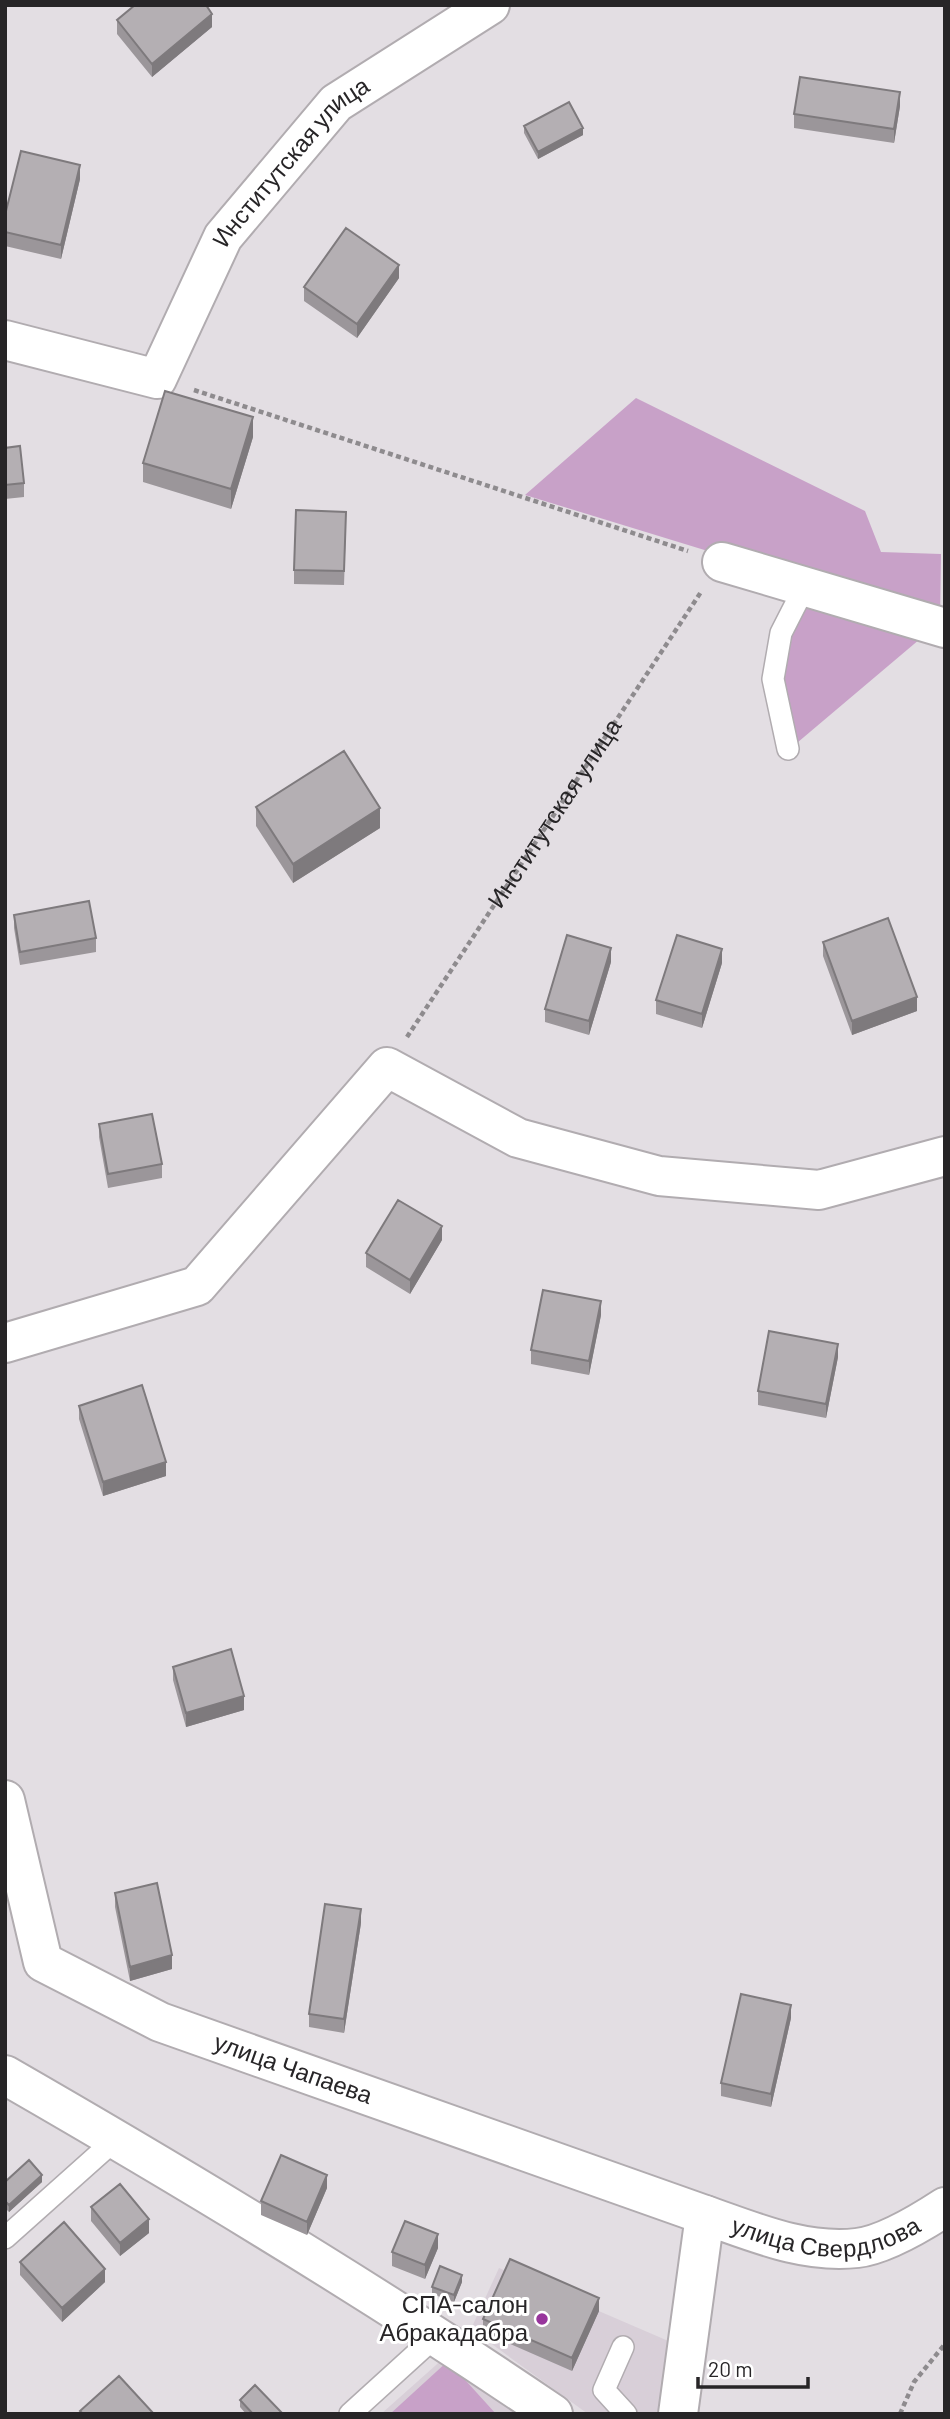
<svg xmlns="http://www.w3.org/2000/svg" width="950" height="2419" viewBox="0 0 950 2419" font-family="Barlow,sans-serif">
<rect width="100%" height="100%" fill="#e3dee3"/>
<path fill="#d8cfd8" d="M499 2268 673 2343 664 2414H588L471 2329Z
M445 2357 517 2414H381Z"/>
<path fill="#c8a1c8" d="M636 398 865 511 881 552 941 554 940 622 525 495Z
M807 590 933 628 791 748 776 681 784 633Z
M448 2361 496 2414H390Z"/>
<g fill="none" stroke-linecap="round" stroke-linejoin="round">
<g stroke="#b1acb0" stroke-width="24">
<path id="service" d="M788 749 773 679 781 633 805 586
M5 2238 116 2139
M623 2347 604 2390 626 2414
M350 2414 437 2335"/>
</g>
<g stroke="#b1acb0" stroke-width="42">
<g id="minor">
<path id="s2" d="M5 340 157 379 223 237 336 103 490 5"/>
<path d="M722 562 945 628"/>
<path d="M5 1343 197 1286 387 1067 518 1138 659 1176 819 1190 945 1156"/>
<path id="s3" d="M5 1800 43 1962 160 2022 705 2215"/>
<path d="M5 2075C191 2182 375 2293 553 2414"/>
</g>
</g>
<g stroke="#b1acb0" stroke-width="42">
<g id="tertiary">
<path id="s4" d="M678 2414 705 2215C754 2232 804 2254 857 2248 884 2245 922 2222 945 2207"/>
</g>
</g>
<g stroke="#8e8b8e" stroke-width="4.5" stroke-dasharray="5 3.5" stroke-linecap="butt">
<path d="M194 390 688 551"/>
<path id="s1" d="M407 1037 701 592"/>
<path d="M900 2414 914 2382 945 2344"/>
</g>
<use href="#service" stroke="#fff" stroke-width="21"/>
<use href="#minor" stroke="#fff" stroke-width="38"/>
<use href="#tertiary" stroke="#fff" stroke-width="38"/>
</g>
<path fill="#9b969a" d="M117 20 212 27 152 77 117 34Z
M900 106 894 143 794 128V114Z
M524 126 583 135 538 159 524 133Z
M80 179 61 259 5 246V215Z
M399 278 357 338 304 301V287Z
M253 437 231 509 143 482V463Z
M5 448 24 483V497L5 499Z
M346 525 344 585 294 584V570Z
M256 807 380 828 293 883 256 826Z
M14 915 96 938V952L20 965 14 928Z
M823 942 917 1011 852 1035 823 956Z
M611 962 589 1035 545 1022V1009Z
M722 963 702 1028 656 1014V1000Z
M99 1124 162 1164V1178L108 1188 99 1137Z
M442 1240 410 1294 366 1267V1253Z
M601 1315 589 1375 531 1364V1350Z
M838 1357 826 1418 758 1405V1391Z
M79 1406 166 1476 103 1496 79 1419Z
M173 1667 244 1710 186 1727 173 1680Z
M115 1893 172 1969 130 1981 115 1907Z
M361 1923 344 2033 309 2027V2014Z
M791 2018 771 2107 721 2096V2083Z
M5 2182H42L9 2212 5 2208Z
M327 2188 307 2235 261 2215V2201Z
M91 2207 149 2233 120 2256 91 2221Z
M438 2248 425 2279 392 2266V2252Z
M20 2262 105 2282 62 2322 20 2275Z
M462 2282 454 2302 432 2294V2287Z
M599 2311 572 2371 483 2332V2319Z
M240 2400 283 2414H246L240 2407Z"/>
<path fill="#7e7a7d" d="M212 14V27L152 77V64Z
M900 92V106L894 143V129Z
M583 128V135L538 159V152Z
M80 165V179L61 259V245Z
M399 265V278L357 338V324Z
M253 417V437L231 509V489Z
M380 808V828L293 883V864Z
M611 948V962L589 1035V1021Z
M722 949V963L702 1028V1014Z
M917 997V1011L852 1035V1021Z
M442 1226V1240L410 1294V1280Z
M601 1301V1315L589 1375V1361Z
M838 1344V1357L826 1418V1404Z
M166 1462V1476L103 1496V1482Z
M244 1696V1710L186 1727V1713Z
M361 1909V1923L344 2033V2019Z
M172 1955V1969L130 1981V1967Z
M791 2005V2018L771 2107V2094Z
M42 2175V2182L9 2212V2205Z
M327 2175V2188L307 2235V2222Z
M149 2219V2233L120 2256V2243Z
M438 2234V2248L425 2279V2265Z
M105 2269V2282L62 2322V2308Z
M462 2275V2282L454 2302V2295Z
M599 2298V2311L572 2371V2358Z"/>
<path fill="#b4afb3" stroke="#7e7a7d" stroke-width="2" d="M135 5H206L212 14 152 64 117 20Z
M800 77 900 92 894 129 794 114Z
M569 102 583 128 538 152 524 126Z
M21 151 80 165 61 245 5 232V215Z
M346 228 399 265 357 324 304 287Z
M165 391 253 417 231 489 143 463Z
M20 446 24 483 5 485V448Z
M296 510 346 512 344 571 294 570Z
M344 751 380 808 293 864 256 807Z
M89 901 96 938 20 952 14 915Z
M888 918 917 997 852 1021 823 942Z
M567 935 611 948 589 1021 545 1009Z
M677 935 722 949 702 1014 656 1000Z
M152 1114 162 1164 108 1174 99 1124Z
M398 1200 442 1226 410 1280 366 1253Z
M543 1290 601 1301 589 1361 531 1350Z
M769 1331 838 1344 826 1404 758 1391Z
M142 1385 166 1462 103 1482 79 1406Z
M231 1649 244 1696 186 1713 173 1667Z
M157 1883 172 1955 130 1967 115 1893Z
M325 1904 361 1909 344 2019 309 2014Z
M741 1994 791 2005 771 2094 721 2083Z
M281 2155 327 2175 307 2222 261 2201Z
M29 2160 42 2175 9 2205 5 2201V2182Z
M120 2184 149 2219 120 2243 91 2207Z
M405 2221 438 2234 425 2265 392 2252Z
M64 2222 105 2269 62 2308 20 2262Z
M510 2259 599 2298 572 2358 483 2319Z
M440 2266 462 2275 454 2295 432 2287Z
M119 2376 154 2414H83L80 2411Z
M255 2385 283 2414H253L240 2400Z"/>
<circle fill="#98359c" stroke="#fff" stroke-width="2.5" cx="542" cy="2319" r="7"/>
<g text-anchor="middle" stroke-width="6" stroke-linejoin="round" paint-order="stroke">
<g font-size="24" fill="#272527" stroke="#fff">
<text dy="8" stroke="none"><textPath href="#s2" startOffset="415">Институтская улица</textPath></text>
<text dy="8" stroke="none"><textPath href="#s1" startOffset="268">Институтская улица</textPath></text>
<text dy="8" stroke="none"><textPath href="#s3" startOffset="439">улица Чапаева</textPath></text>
<text dy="8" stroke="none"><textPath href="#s4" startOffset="327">улица Свердлова</textPath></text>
</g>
<g font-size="24" fill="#272527" stroke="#fff" text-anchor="end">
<text x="528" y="2313">СПА-салон<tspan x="528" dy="28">Абракадабра</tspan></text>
</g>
</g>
<rect width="950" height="2419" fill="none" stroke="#272527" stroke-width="14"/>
<path d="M698 2377v10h110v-10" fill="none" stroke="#272527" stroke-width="3.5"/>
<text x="708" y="2377" font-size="21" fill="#272527" stroke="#ffffff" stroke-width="5" paint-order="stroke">20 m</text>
</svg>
